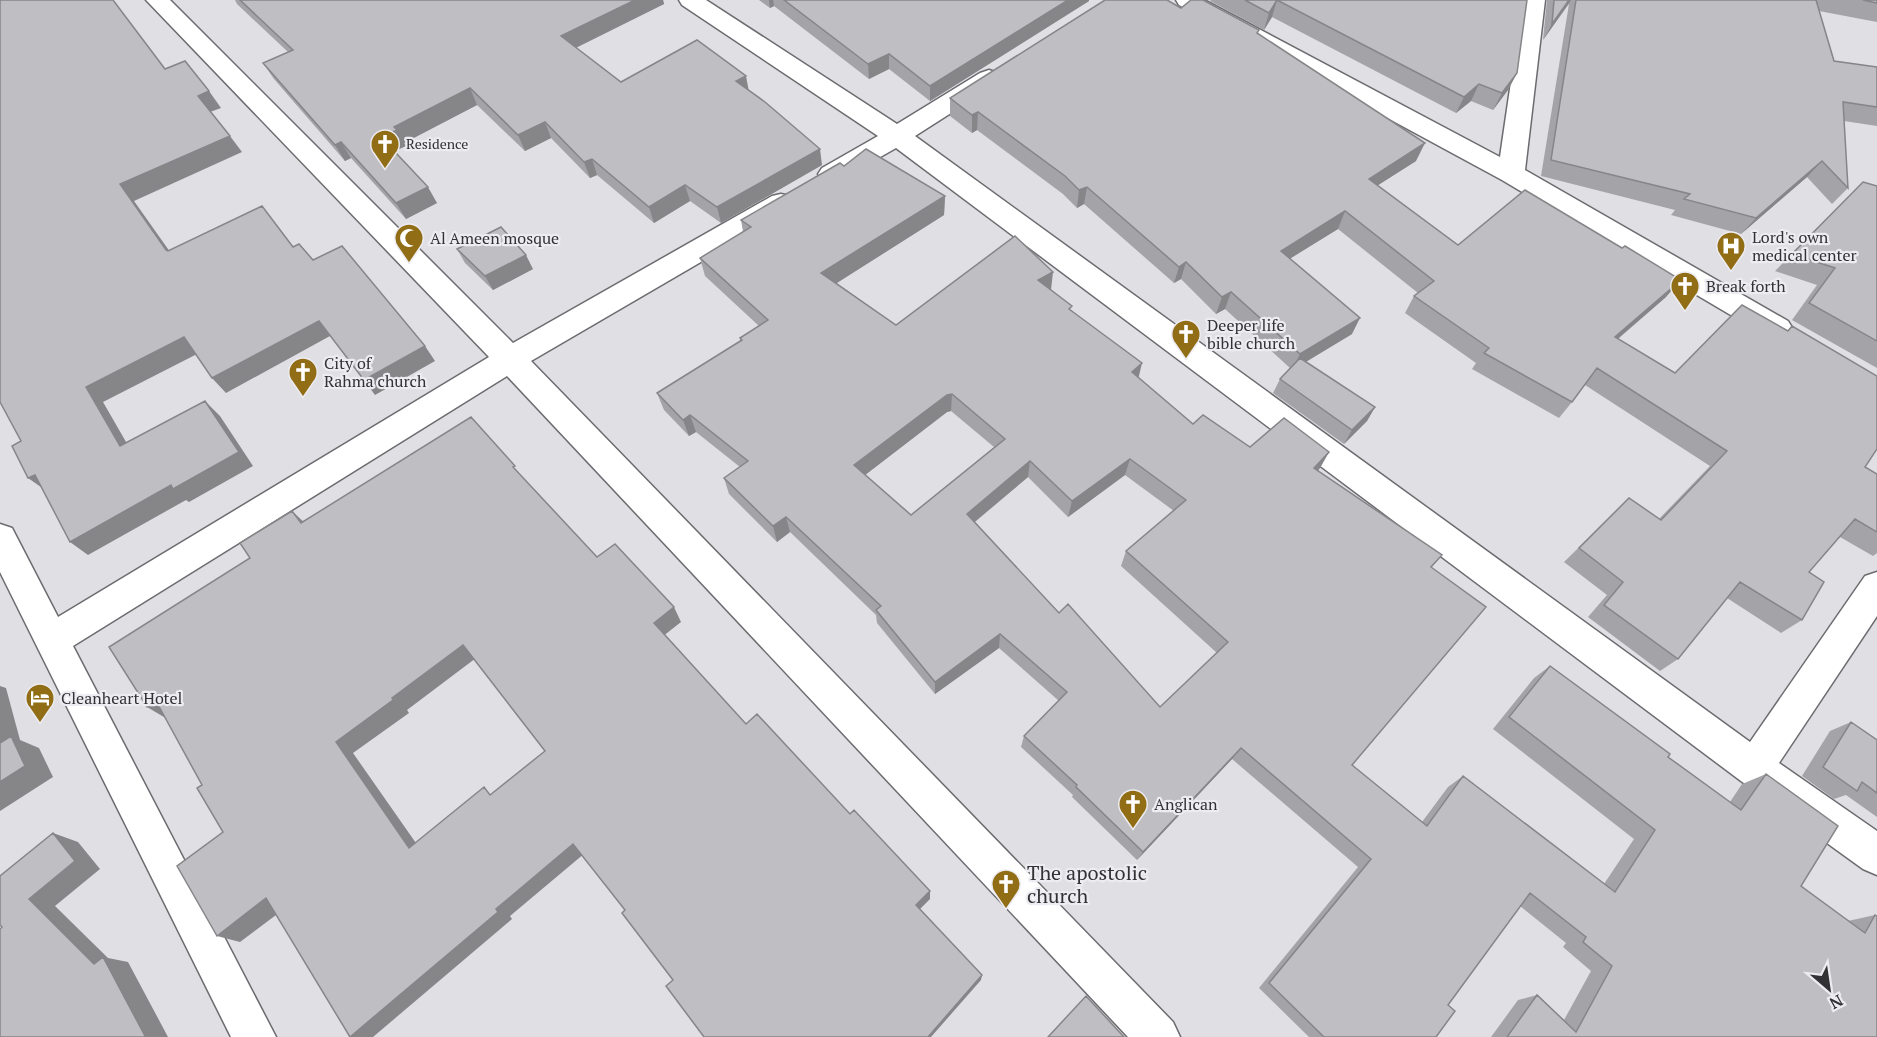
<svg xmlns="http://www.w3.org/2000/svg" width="1877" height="1037" viewBox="0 0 1877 1037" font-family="'PT Serif',serif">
<rect width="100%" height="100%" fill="#e0dfe4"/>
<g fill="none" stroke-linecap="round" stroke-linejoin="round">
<g stroke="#6c6b6f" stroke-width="3">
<path id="minor" d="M146 0H170L513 343 772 196 781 194 790 196 794 203 790 210 531 361 1173 1022 1180 1037H1128L507 376 73 646 276 1037H231L0 572V524L12 528 58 617 489 357Z
M679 0H706L897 124 980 73 989 70 998 73 1001 78 998 83 915 136 1750 742 1865 576 1877 572V616L1779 763 1877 831V875L1863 869 1741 781 896 148 840 180 831 183 822 180 818 174 822 168 878 136 682 5Z
M1176 0H1204L1500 157 1523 0H1545L1525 170 1788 321 1793 329 1788 337 1778 340 1768 337 1502 180 1179 5Z"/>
</g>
<use href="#minor" fill="#fff" fill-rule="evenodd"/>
</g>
<path fill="#a4a3a8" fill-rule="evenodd" d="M235 0H663L664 4 576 48 621 82 749 91 822 165 721 223 690 201 654 223 597 175 590 178 551 138 525 151 477 105 404 143 406 146 394 151 437 203 406 219 351 158 345 161 274 79 263 63 288 52 237 4Z
M759 0H1089V1L930 101 889 69 869 79 774 6 770 8Z
M1211 0H1527L1517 73 1508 90 1493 110 1471 101 1456 113 1272 17 1264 30 1210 1Z
M1547 0H1877V22L1819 11 1834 61 1877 67V126L1844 121 1848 188 1832 204 1807 177 1741 234 1671 215 1675 210 1541 176 1569 4 1543 40Z
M1181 8 1258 33 1416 161 1378 185 1458 245 1666 297 1618 339 1675 373 1787 331 1792 326 1865 467 1877 474V553L1873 556 1840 537 1809 572 1802 620 1781 633 1727 598 1678 659 1660 671 1588 617 1607 595 1564 562 1629 498 1659 519 1710 466 1585 385 1572 402 1559 418 1472 369 1476 363 1405 313 1414 296 1418 293 1338 229 1290 258 1352 334 1306 362 1375 407 1367 421 1344 444 1273 393 1280 379 1290 368 1225 309 1216 314 1181 279 1174 283 1084 204 1077 208 1063 194 977 130 972 133 950 116V98Z
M844 166 945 196 944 215 837 283 896 325 1051 290 1138 378 1193 424 1250 447 1329 452 1318 471 1431 567 1352 765 1422 822 1448 787 1463 776 1604 884 1634 839 1493 729 1534 678 1550 666 1668 757 1730 802 1742 784 1766 774 1801 886 1848 921 1875 915 1877 1037H1491L1518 1000 1537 995 1564 1020 1591 971 1563 947 1566 943 1520 906 1448 1005 1436 1037H1309L1259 988 1358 867 1232 759 1137 860 1072 797 1073 795 1021 747 1024 736 1059 701 999 648 935 694 877 623 876 615 790 532 777 542 729 494 724 478 740 467 696 432 689 436 664 410 657 393 740 341V338L759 326 705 276 700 258 743 232 741 220ZM951 411 994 447 911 515 865 475 947 412ZM1125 475 1174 511 1126 551 1121 566 1217 653 1160 707 1059 613 975 522 1028 477 1068 517Z
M1863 182 1877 186V368L1792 320 1817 285 1775 271Z
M457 249 533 269 493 290 465 263Z
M1851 722 1877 740V817L1846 795 1834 799 1802 776 1830 731Z"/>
<path fill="#868588" d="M635 0H663L664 4 567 52 561 36Z
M769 0H773L774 6 770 8Z
M1068 0H1089V1L930 101V86Z
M1277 0 1272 17 1264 30 1269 13Z
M1569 0H1571L1543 40 1552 24Z
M889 54V69L869 79 868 64Z
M1517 73 1508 90 1493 110 1502 93Z
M746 76 749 92 736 81Z
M1479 84 1471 101 1456 113 1464 97Z
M470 88 477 105 404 143 406 146 390 153 381 137 394 127Z
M209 91 221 108 210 112 198 96Z
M978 112 977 130 972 133V115Z
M545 122 551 138 525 151 518 135Z
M230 136 242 152 134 201 180 266 166 250 120 184Z
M341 142 351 158 345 161 335 145Z
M1425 143 1416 161 1361 196 1369 179Z
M820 149 822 165 721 223 717 207Z
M592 159 597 175 590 178 584 162Z
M1822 161 1807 177 1741 234 1756 218Z
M685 185 690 201 654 223 649 207Z
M428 187 437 203 406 219 396 203Z
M1087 187 1084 204 1077 208 1079 190Z
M945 196 944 215 824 291 821 273Z
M1345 211 1338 229 1275 268 1281 251Z
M526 255 533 269 493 290 485 276Z
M1186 262 1181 279 1174 283 1179 267Z
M1053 272 1051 290 1038 280Z
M1681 280 1666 297 1601 353 1615 337Z
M1231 292 1225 309 1216 314 1222 297Z
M1360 318 1352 334 1292 370 1300 354Z
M319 321 330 336 226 393 212 378Z
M184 337 199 353 103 402 137 461 120 446 86 387Z
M425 346 435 361 375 395 364 380Z
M1142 363 1138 380 1132 372Z
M952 394 951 411 947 412 856 482 854 465 947 395Z
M205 401 220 416 253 466 189 502 186 500 88 555 70 542Z
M1375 407 1367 421 1344 444 1352 430Z
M690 415 696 432 689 436 683 420Z
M1329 452 1320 468 1305 484 1314 468Z
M1130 459 1125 475 1068 517 1072 501Z
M1030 461 1028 477 966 529 967 514Z
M35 475 48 492 28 478Z
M292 511 309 527 301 523Z
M786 517 790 532 777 542 773 526Z
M674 607 681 622 662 637 654 623Z
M1000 634 999 648 935 694V682Z
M463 645 476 658 407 710 409 713 353 753 425 856 409 848 336 742 392 698Z
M0 686 6 688 20 740 39 748 53 777 0 811Z
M156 701 169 720 147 707Z
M1241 748 1232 759 1137 860 1143 852Z
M53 833 78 842 100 869 55 906 108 958 128 962 168 1037H144L94 964 29 899Z
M573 844 585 853 510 916 512 919 373 1037H350L496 909Z
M930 891V899L917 912 916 905Z
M266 898 288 906 240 942 217 936Z
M982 975 981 980 931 1037H928Z"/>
<path fill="#bfbec3" stroke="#868588" stroke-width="1.5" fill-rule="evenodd" d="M0 0H113L165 69 185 61 209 91 198 96 230 136 120 184 166 250 168 251 262 206 293 247 299 244 313 260 342 246 425 346 364 380 319 321 212 378 184 337 86 387 120 446 205 401 239 452 173 489 171 485 70 542 35 475 28 478 12 446 21 441 0 402Z
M240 0H635L561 36 621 82 697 40 746 76 736 81 765 102 820 149 717 207 685 185 649 207 592 159 584 162 545 122 518 135 470 88 394 127 397 130 381 137 428 187 396 203 341 142 335 145 263 63 293 50Z
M784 0H1068L930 86 889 54 868 64Z
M1105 0H1167L1181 8 1191 0H1203L1259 30 1257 33 1425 143 1369 179 1458 245 1525 190 1622 248 1625 246 1681 280 1615 337 1675 373 1742 305 1788 331 1792 326 1877 376V449L1865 467 1877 474V532L1855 519 1809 572 1824 582 1802 620 1740 582 1678 659 1604 605 1623 582 1579 548 1629 498 1661 520 1727 451 1597 368 1572 402 1484 353 1489 348 1414 296 1434 281 1345 211 1281 251 1360 318 1300 354 1231 292 1222 297 1186 262 1179 267 1087 187 1079 190 1065 176 978 112 972 115 950 98Z
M1245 0H1527L1517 73 1502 93 1479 84 1464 97 1277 0 1269 13Z
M1554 0H1569L1552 24Z
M1576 0H1816L1834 61 1877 67V107L1843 102 1848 188 1822 161 1756 218 1684 199 1690 194 1551 160Z
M1863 0H1877V3Z
M866 149 945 196 821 273 896 325 1015 236 1053 272 1038 280 1072 306 1069 309 1142 363 1132 372 1193 424 1203 415 1250 447 1284 418 1329 452 1314 468 1442 555 1431 567 1486 607 1352 765 1427 826 1463 776 1615 892 1655 830 1509 717 1550 666 1670 754 1668 757 1741 810 1766 774 1838 826 1801 886 1865 933 1875 915 1877 916V1037H1507L1537 995 1576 1032 1612 966 1583 942 1586 937 1530 893 1448 1005 1455 1011 1436 1037H1324L1269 983 1371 859 1241 748 1143 852 1076 787 1077 785 1024 736 1067 692 1000 634 935 682 876 610 881 606 786 517 773 526 724 478 748 461 690 415 683 420 657 393 742 340 740 338 768 320 700 258 751 227 741 220 840 163 844 166ZM952 394 1005 439 911 515 854 465 947 395ZM1130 459 1186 500 1126 551 1228 642 1160 707 1068 604 1059 613 967 514 1030 461 1072 501Z
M1863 182 1877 186V341L1809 303 1835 268 1792 254Z
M501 227 526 255 485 276 457 249Z
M1300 358 1375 407 1352 430 1280 379Z
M471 417 515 466 513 467 597 557 615 544 674 607 654 623 746 724 757 714 850 814 854 810 930 891 916 905 982 975 928 1037H704L666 986 673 980 622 913 625 910 573 844 496 909 498 912 350 1037 266 898 217 936 177 866 223 832 197 788 202 785 156 701 147 707 109 647 250 558 240 543 292 511 301 523ZM463 645 545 751 490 795 484 787 409 848 336 742 393 700 392 698Z
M1851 722 1877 740V793L1862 782 1857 791 1823 767Z
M11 736 25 766 0 782V743Z
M53 833 75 861 29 899 94 964 103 957 145 1036 144 1037H0V929L2 927 0 925V876Z
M1086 996 1124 1037H1048Z"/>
<defs>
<g id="church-pin" transform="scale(1.5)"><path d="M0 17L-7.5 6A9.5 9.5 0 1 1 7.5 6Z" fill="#916e15" stroke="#edecf2"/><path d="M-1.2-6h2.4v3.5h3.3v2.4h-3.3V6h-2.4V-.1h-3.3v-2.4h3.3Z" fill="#fff"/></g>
<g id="mosque-pin" transform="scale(1.5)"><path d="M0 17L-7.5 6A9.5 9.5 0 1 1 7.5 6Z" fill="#916e15" stroke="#edecf2"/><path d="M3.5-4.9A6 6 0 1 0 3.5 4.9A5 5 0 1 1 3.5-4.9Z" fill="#fff"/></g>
<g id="hospital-pin" transform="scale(1.5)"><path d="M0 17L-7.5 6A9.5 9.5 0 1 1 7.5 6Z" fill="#916e15" stroke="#edecf2"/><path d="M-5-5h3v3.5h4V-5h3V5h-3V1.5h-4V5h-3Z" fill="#fff"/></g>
<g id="hotel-pin" transform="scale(1.5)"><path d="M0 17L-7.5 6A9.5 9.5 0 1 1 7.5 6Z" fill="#916e15" stroke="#edecf2"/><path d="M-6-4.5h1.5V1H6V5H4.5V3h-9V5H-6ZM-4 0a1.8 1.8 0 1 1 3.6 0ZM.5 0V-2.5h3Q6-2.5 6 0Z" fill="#fff"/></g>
</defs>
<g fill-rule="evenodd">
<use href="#church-pin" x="385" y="144"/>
<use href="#mosque-pin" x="409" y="238"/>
<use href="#hospital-pin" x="1731" y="246"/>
<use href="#church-pin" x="1685" y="286"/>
<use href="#church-pin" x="1186" y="334"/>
<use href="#church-pin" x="303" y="372"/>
<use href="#hotel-pin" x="40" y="698"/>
<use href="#church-pin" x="1133" y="804"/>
<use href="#church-pin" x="1006" y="884"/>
</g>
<g text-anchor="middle" stroke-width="4.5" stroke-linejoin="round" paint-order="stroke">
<g font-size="14" fill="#323234" stroke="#edecf2" text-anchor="start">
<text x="406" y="149">Residence</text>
</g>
<g font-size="16" fill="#323234" stroke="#edecf2" text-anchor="start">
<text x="1752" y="243">Lord's own<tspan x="1752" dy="18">medical center</tspan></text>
<text x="430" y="244">Al Ameen mosque</text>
<text x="1706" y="292">Break forth</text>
<text x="1207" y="331">Deeper life<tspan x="1207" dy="18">bible church</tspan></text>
<text x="324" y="369">City of<tspan x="324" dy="18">Rahma church</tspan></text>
<text x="61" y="704">Cleanheart Hotel</text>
<text x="1154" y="810">Anglican</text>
</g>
<g font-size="20" fill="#323234" stroke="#edecf2" text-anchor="start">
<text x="1027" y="880">The apostolic<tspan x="1027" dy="23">church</tspan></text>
</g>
</g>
<g transform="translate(1829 989) rotate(151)" stroke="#edecf2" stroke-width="4.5" paint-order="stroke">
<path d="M0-4.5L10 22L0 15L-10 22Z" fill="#323234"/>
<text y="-9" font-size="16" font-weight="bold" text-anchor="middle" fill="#323234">N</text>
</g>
</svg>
